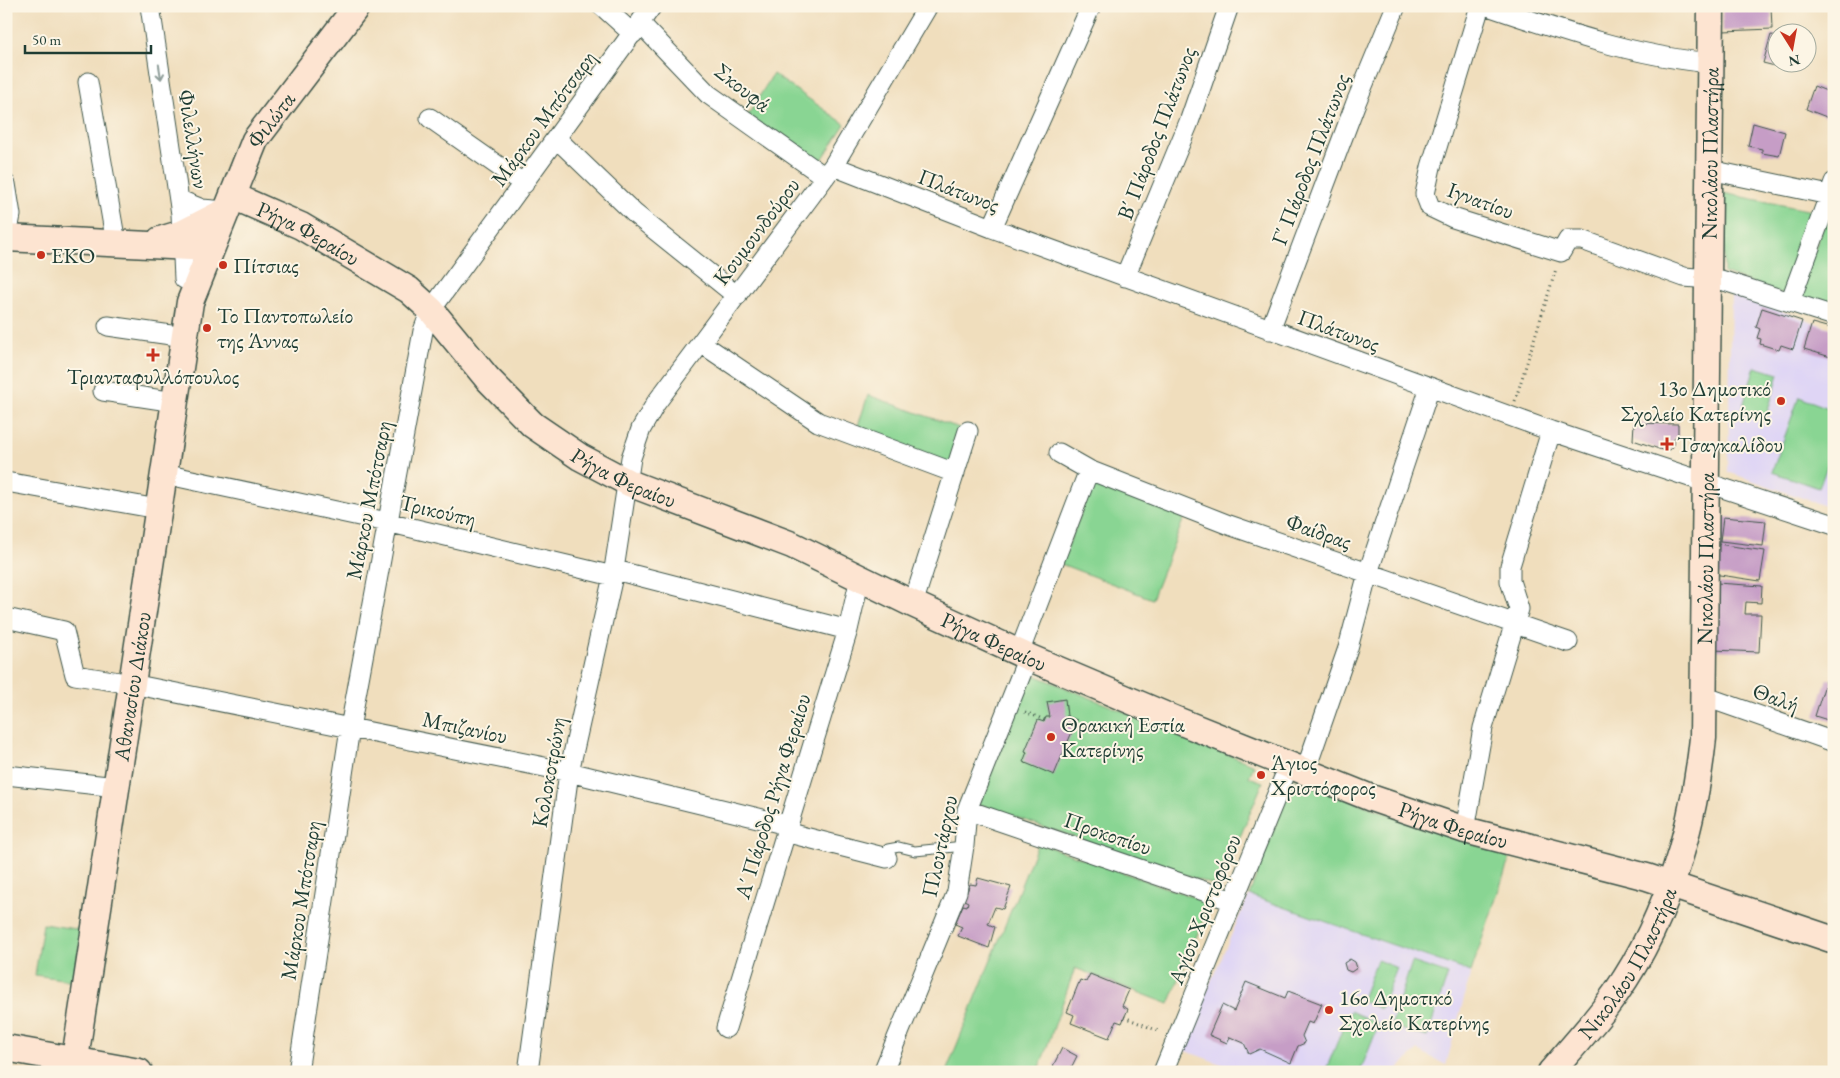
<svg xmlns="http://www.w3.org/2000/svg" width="1840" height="1078" viewBox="0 0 1840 1078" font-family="'EB Garamond',serif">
<rect width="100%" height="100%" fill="#fcf5e5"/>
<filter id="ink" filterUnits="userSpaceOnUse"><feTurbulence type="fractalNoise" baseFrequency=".02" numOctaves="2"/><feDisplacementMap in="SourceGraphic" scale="10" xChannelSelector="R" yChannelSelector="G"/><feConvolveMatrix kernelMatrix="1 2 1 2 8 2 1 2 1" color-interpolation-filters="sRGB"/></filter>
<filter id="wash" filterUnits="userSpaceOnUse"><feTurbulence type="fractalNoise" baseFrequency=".0096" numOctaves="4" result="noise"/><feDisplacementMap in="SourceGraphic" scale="20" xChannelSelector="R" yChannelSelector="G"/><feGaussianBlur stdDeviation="1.12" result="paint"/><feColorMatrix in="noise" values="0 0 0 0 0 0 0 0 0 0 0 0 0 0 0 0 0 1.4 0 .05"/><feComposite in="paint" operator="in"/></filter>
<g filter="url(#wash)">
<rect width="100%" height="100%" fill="#f0debd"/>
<path fill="#dfd5f5" d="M1731 294 1834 329V509L1728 472Z
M1249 895 1471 972 1446 1065 1418 1050 1394 1072H1242L1181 1049Z"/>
<path fill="#89d593" stroke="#548964" d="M773 74 845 124 818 166 747 117Z
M1723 193 1817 212 1786 295 1724 273Z
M1828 214 1834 215V311L1797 297Z
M1755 367 1779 374 1765 420 1741 412Z
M868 395 965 430 953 466 856 432Z
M1799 397 1834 410V447L1819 488 1772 472Z
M1093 482 1184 518 1152 599 1061 564Z
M1032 674 1254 765 1249 777 1263 782 1219 887 978 804Z
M1293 780 1510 857 1471 972 1249 895Z
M1038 843 1210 903 1169 1004 1075 968 1038 1072H946Z
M43 924 82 930 74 981 35 975Z
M1377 960 1397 968 1381 1009 1361 1001Z
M1412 962 1448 974 1427 1037 1391 1026Z
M1350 1011 1379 1024 1360 1072H1325Z"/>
<g id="blocks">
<path fill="#c69dc6" d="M1722 6H1771L1772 29 1723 31Z
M1771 35 1778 36V62H1789L1787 69 1763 63Z
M1814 86 1834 94V120L1806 109Z
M1753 123 1785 132 1779 156 1762 153V149L1748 146Z
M1762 308 1802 321 1793 349 1781 345 1779 350 1760 344 1761 339 1757 338 1760 329 1756 327Z
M1812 323 1834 329V358L1804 349Z
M1634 423 1678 424V436L1674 438 1673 447 1669 450H1662L1633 440Z
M1723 517 1766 521 1763 546 1720 541Z
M1718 544 1765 551 1760 581 1713 574Z
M1717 583 1762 586 1761 603 1746 602 1745 614H1761L1759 652 1713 650Z
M1827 678 1834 681V722L1815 716Z
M1065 699 1067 716 1077 720 1054 775 1023 762 1027 752 1025 751 1038 720 1044 722 1046 717H1050L1047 702Z
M978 878 1011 887 1003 909 995 907 988 924 995 927 989 948 958 936 962 927 955 924 963 905 967 906 968 902 964 900 970 884 976 885Z
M1350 959 1355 962 1357 968 1351 972 1346 970 1344 963Z
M1090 974 1129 990 1122 1006 1128 1009 1122 1023 1116 1021 1109 1038 1071 1023 1074 1015 1067 1012 1080 980 1086 982Z
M1246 982 1285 998 1288 991 1322 1004 1313 1024 1308 1022 1302 1036 1305 1043 1298 1046 1291 1063 1260 1049 1249 1054 1244 1043 1230 1037 1227 1043 1209 1035 1222 1005 1234 1011Z
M1062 1048 1077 1056 1069 1072H1063L1053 1066Z"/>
</g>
</g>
<g filter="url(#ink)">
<use href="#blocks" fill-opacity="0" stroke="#3e5549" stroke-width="1"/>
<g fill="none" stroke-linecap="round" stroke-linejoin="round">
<g stroke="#3e5549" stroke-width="11">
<path id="lane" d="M881 856 888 849 899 847 915 851 964 846"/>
</g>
<g stroke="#3e5549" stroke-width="21">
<path id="street" d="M150 6 181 214 184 279
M602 6 633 34
M1480 6 1431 167 1425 194 1430 207 1453 218 1561 252 1568 240H1582L1684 277 1721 280 1834 316
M1488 6C1561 31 1634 56 1711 63
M641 24 708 94 825 177
M88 82 116 243
M430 118 524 184
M557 139 635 214 737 296
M833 166 992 228 1551 431 1834 525
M1710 170 1834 196
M6 184 11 215 6 241
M180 200 202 209 226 211
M992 228 1091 6
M1125 277 1189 122 1229 6
M1790 302 1834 182
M108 326 185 337
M1270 330 1355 105 1396 6
M701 343 818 422 955 473
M103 391 175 402
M1059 453 1089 470 1229 525 1568 642
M164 474 387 522 613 576
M6 482 158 509
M615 570 848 630
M913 604 968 431
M6 618 64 631 75 675 132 684 569 772 787 825
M1019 653 1089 470
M1703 696 1834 742
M1305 772 1348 648 1368 573 1430 387
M6 775 117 787
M967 810 1233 901
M1465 830 1483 728 1519 609 1510 581V566L1551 431
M785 832 887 858
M726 1028 848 630 860 578
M298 1072 350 728 423 331 431 310 652 6
M528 1072 569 772 613 576 631 458 641 429 656 403 833 166 928 6
M883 1072 957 892 964 846 967 810 1028 657
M1163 1072 1289 765"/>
</g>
<g stroke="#3e5549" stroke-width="29">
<g id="secondary">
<path id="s1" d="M233 196 301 226 409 290 431 310 487 378 533 425 580 457 629 483 792 545 913 604 1028 657 1174 719 1371 798 1465 830 1647 877 1834 940"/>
<path d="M6 238 211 248"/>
<path d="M160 240 183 233 226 211"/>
<path d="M6 1048 139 1072"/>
<path id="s2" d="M73 1072 190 302 255 140 357 6"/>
<path id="s3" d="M1551 1072C1569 1051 1588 1030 1605 1008 1664 931 1693 833 1703 738L1711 6"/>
</g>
</g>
<path stroke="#3e5549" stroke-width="3" stroke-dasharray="1 4" stroke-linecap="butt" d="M1515 401 1556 269
M1025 712 1045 720
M1124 1017 1161 1032"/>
<use href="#lane" stroke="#fff" stroke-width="9"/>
<use href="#street" stroke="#fff" stroke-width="19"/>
<use href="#secondary" stroke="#fde4d1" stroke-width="26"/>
</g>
<defs><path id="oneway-shaft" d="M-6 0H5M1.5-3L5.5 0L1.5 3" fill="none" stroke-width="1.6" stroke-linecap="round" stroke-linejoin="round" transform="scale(1.25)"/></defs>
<use stroke="#8f9e9a" href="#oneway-shaft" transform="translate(160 72) rotate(81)"/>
</g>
<g fill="#c8321e" stroke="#fcf5e5" stroke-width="2">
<circle cx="41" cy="255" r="5"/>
<circle cx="223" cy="265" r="5"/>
<circle cx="207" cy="328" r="5"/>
<path d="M150.5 347.5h5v5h5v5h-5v5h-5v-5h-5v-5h5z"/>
<circle cx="1781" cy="401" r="5"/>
<path d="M1664.5 436.5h5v5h5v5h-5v5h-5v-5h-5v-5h5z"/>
<circle cx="1051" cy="737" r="5"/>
<circle cx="1261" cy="775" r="5"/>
<circle cx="1329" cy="1010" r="5"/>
</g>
<g text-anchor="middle" stroke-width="4" stroke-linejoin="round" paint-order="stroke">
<g font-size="22" fill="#1f3d34" stroke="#fcf5e5">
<text transform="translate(743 87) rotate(38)" y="8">Σκουφά</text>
<text transform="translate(543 118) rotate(-54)" y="8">Μάρκου Μπότσαρη</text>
<text dy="8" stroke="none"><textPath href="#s2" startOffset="979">Φιλώτα</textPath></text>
<text transform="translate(1156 133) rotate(-69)" y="8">Β΄ Πάροδος Πλάτωνος</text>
<text transform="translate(194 139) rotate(81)" y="8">Φιλελλήνων</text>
<text dy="8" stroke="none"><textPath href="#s3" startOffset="959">Νικολάου Πλαστήρα</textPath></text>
<text transform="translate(1310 159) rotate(-69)" y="8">Γ΄ Πάροδος Πλάτωνος</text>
<text transform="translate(959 190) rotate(21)" y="8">Πλάτωνος</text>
<text transform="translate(1481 200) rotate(20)" y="8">Ιγνατίου</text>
<text transform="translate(756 231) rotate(-53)" y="8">Κουμουνδούρου</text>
<text dy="8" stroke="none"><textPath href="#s1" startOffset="84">Ρήγα Φεραίου</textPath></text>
<text transform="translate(1339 330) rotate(20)" y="8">Πλάτωνος</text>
<text dy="8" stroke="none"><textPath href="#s1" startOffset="489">Ρήγα Φεραίου</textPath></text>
<text transform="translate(368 500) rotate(-79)" y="8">Μάρκου Μπότσαρη</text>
<text transform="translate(438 510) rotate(13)" y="8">Τρικούπη</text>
<text transform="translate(1319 531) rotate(19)" y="8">Φαίδρας</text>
<text dy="8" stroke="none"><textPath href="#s3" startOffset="554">Νικολάου Πλαστήρα</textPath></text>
<text dy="8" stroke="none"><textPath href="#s1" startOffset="894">Ρήγα Φεραίου</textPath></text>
<text dy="8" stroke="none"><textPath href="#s2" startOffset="390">Αθανασίου Διάκου</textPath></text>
<text transform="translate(1776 697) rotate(19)" y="8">Θαλή</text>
<text transform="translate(465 727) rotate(12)" y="8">Μπιζανίου</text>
<text transform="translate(548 772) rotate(-80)" y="8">Κολοκοτρώνη</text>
<text transform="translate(772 796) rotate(-73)" y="8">Α΄ Πάροδος Ρήγα Φεραίου</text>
<text dy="8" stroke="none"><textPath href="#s1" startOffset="1389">Ρήγα Φεραίου</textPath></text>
<text transform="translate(1108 833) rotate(19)" y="8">Προκοπίου</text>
<text transform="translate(939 846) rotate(-78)" y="8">Πλουτάρχου</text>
<text transform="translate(300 900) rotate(-81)" y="8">Μάρκου Μπότσαρη</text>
<text transform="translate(1204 909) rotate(-68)" y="8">Αγίου Χριστοφόρου</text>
<text dy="8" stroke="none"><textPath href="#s3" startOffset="134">Νικολάου Πλαστήρα</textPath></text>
</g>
<g font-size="22" fill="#1f3d34" stroke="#fcf5e5" text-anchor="start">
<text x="51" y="263">ΕΚΟ</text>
<text x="233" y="273">Πίτσιας</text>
<text x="217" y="323">Το Παντοπωλείο<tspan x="217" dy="25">της Άννας</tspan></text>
<text x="153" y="384" text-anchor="middle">Τριανταφυλλόπουλος</text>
<text x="1771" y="396" text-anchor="end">13ο Δημοτικό<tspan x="1771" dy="25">Σχολείο Κατερίνης</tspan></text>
<text x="1677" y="452">Τσαγκαλίδου</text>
<text x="1061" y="732">Θρακική Εστία<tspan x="1061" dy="25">Κατερίνης</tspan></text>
<text x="1271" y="770">Άγιος<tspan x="1271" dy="25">Χριστόφορος</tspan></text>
<text x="1339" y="1005">16ο Δημοτικό<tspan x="1339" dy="25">Σχολείο Κατερίνης</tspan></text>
</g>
</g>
<rect width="1840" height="1078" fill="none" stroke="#fcf5e5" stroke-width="25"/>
<g transform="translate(1792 48) rotate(169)"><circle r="24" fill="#fcf5e5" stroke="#a4ab9e"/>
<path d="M0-4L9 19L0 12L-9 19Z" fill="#c8321e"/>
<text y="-8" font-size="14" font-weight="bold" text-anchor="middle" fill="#1f3d34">N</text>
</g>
<path d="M25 45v8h126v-8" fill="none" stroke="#1f3d34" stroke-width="2.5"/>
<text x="32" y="45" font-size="15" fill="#1f3d34" stroke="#fcf5e5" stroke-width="4" paint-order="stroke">50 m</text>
</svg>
